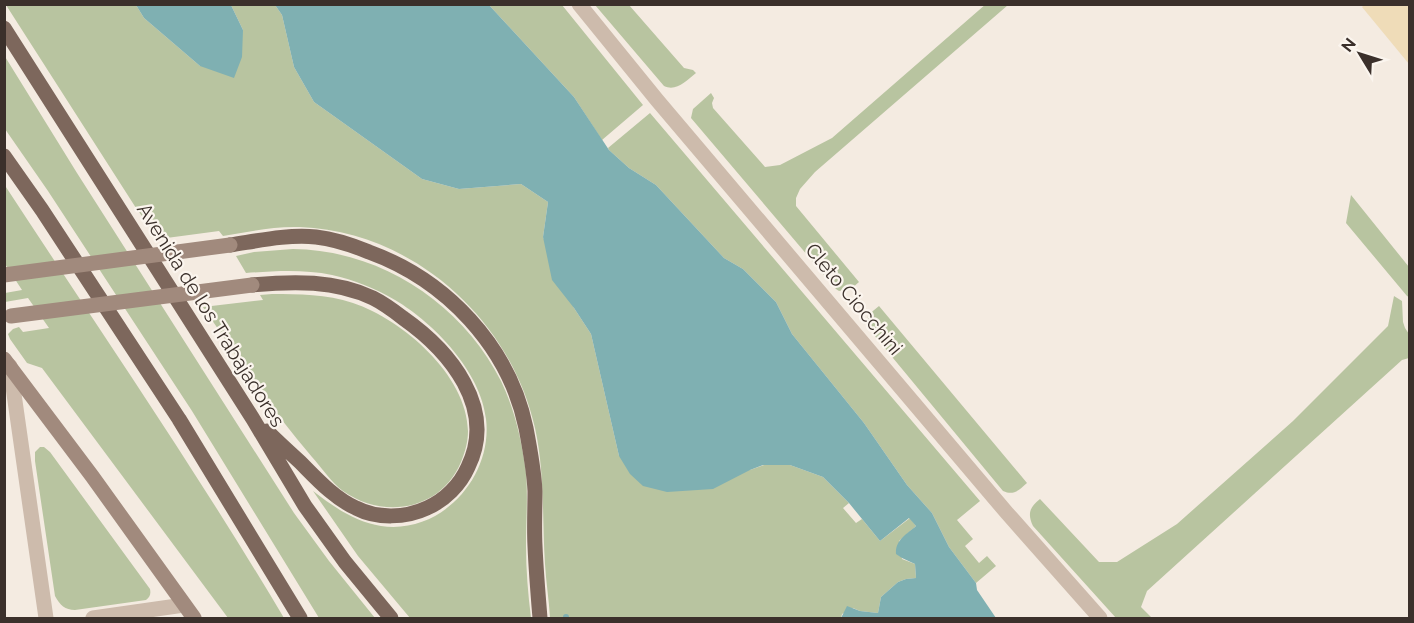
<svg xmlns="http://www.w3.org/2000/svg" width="1414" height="623" viewBox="0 0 1414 623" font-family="Raleway,sans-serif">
<rect width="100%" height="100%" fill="#f4ebe1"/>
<path fill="#b8c4a0" d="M986 4 1008 5 815 172 800 189 796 198V206L859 282 851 289 839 291 836 289 691 118 693 109 711 93 714 98 712 103 713 108 765 167 780 165 832 138Z
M6 5H136L144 18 200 66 243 30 231 5H275L282 15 294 67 314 102 422 179 459 189 521 184 548 202 543 237 574 308 591 334 619 456 750 470 764 465H790L823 477 849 503 843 508 856 523 862 519 880 541 910 518 916 526 899 541 902 559 915 564 916 578 906 579 898 582 881 597 878 613 860 611 853 608 842 614 841 618H550C549 600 546 582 545 564 542 518 545 473 535 428 511 319 412 231 300 227 274 226 248 232 223 236L219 231 159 239 136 208Z
M489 5H562L643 105 602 140 574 97Z
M595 5H629L684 68 693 70 696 73C686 81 676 92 664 86Z
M4 55 77 173 294 513 329 561 375 618H319L192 411 48 191 5 129Z
M650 113 980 501 957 520 973 539 965 546 979 563 987 556 996 566 976 583 949 547 932 513 907 485 864 423 792 334 776 302 743 269 724 258 656 185 629 168 609 150 608 148Z
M4 184C98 328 196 470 284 618H228L42 368 27 363 10 339 8 334 13 329 19 327 23 332 49 328 28 298 5 302V293L22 290 5 264Z
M1351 195 1409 267V297L1407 296 1346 223Z
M293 249C381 250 462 304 501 381 515 410 522 442 526 473 528 497 526 522 526 546 526 570 528 594 531 618H410L358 556 313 491C334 507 355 522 381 526 441 535 493 477 486 419 481 372 434 323 395 300 375 288 354 280 332 275 304 269 274 271 246 273L236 256 254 252Z
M272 294C299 294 326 294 353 303 403 320 467 375 468 431 468 442 465 452 461 462 441 510 384 520 343 491 331 482 322 468 312 457 272 411 238 358 203 307L263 300 260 295Z
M1394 296 1402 301 1403 322 1405 328 1409 334V358L1402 360 1147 591 1141 607 1152 618H1116L1033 526C1027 513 1030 507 1040 499L1099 562H1117L1177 524 1293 421 1388 326Z
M879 306 1027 483C1019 490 1014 496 1003 491L869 329 867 325 868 315Z
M40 447H44L50 452 150 589C151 594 150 597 146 600L75 610C65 610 60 605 55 596L35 461V452Z"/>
<path fill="#efdcb8" d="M1364 5H1409V64L1362 7Z"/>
<path fill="#7fb0b2" d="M136 5H231L243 30 242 57 234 78 200 66 144 18Z
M275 5H489L574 97 609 150 629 168 656 185 724 258 743 269 776 302 792 334 864 423 907 485 932 513 949 547 976 583 977 590 996 618H841L847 606 860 611 878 613 881 597 898 582 906 579 916 578 915 564 902 558 896 554C895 540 907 534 916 526L909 518 880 541 849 503 823 477 790 465H763L750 470 713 489 667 492 643 486 630 474 619 456 591 334 574 308 552 280 543 237 548 202 521 184 459 189 422 179 314 102 294 67 282 15Z"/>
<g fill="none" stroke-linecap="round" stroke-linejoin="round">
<path stroke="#7fb0b2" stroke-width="6" d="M566 617V618"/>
<path stroke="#cdbbac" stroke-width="15" d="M579 4 657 100 1007 513 1100 618
M10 366 46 618
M93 618 184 605"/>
<path stroke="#a18a7d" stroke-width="15" d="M4 359 92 476 194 618"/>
<path stroke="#7d675c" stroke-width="15" d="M4 28 253 419 305 506 345 562 391 618
M4 156 42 210 179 419 300 618
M230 245C257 241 288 234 316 237 334 239 352 245 369 252 446 280 509 346 526 428 530 449 534 470 535 491 535 509 534 528 535 546 536 570 538 594 540 618
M252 285C293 281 335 280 373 298 383 303 394 311 403 318 450 351 497 408 468 467 460 485 445 500 427 508 406 518 377 519 356 508 334 498 317 479 300 462 289 452 278 442 267 431"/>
<path stroke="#a18a7d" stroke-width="15" d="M4 275 230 245
M11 316 252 285"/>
</g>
<g text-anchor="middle" stroke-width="4.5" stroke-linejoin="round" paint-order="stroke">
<g font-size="20" fill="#3b302b" stroke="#fbf5ee">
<text transform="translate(854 299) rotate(50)" y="7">Cleto Ciocchini</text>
<text transform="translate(211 315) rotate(58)" y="7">Avenida de los Trabajadores</text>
</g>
</g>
<rect width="1414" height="623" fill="none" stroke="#3b302b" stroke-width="12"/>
<g transform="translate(1360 54) rotate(308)" stroke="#fbf5ee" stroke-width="4.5" paint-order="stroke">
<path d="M0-4.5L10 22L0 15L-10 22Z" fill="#3b302b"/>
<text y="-9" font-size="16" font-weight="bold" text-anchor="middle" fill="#3b302b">N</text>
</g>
</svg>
